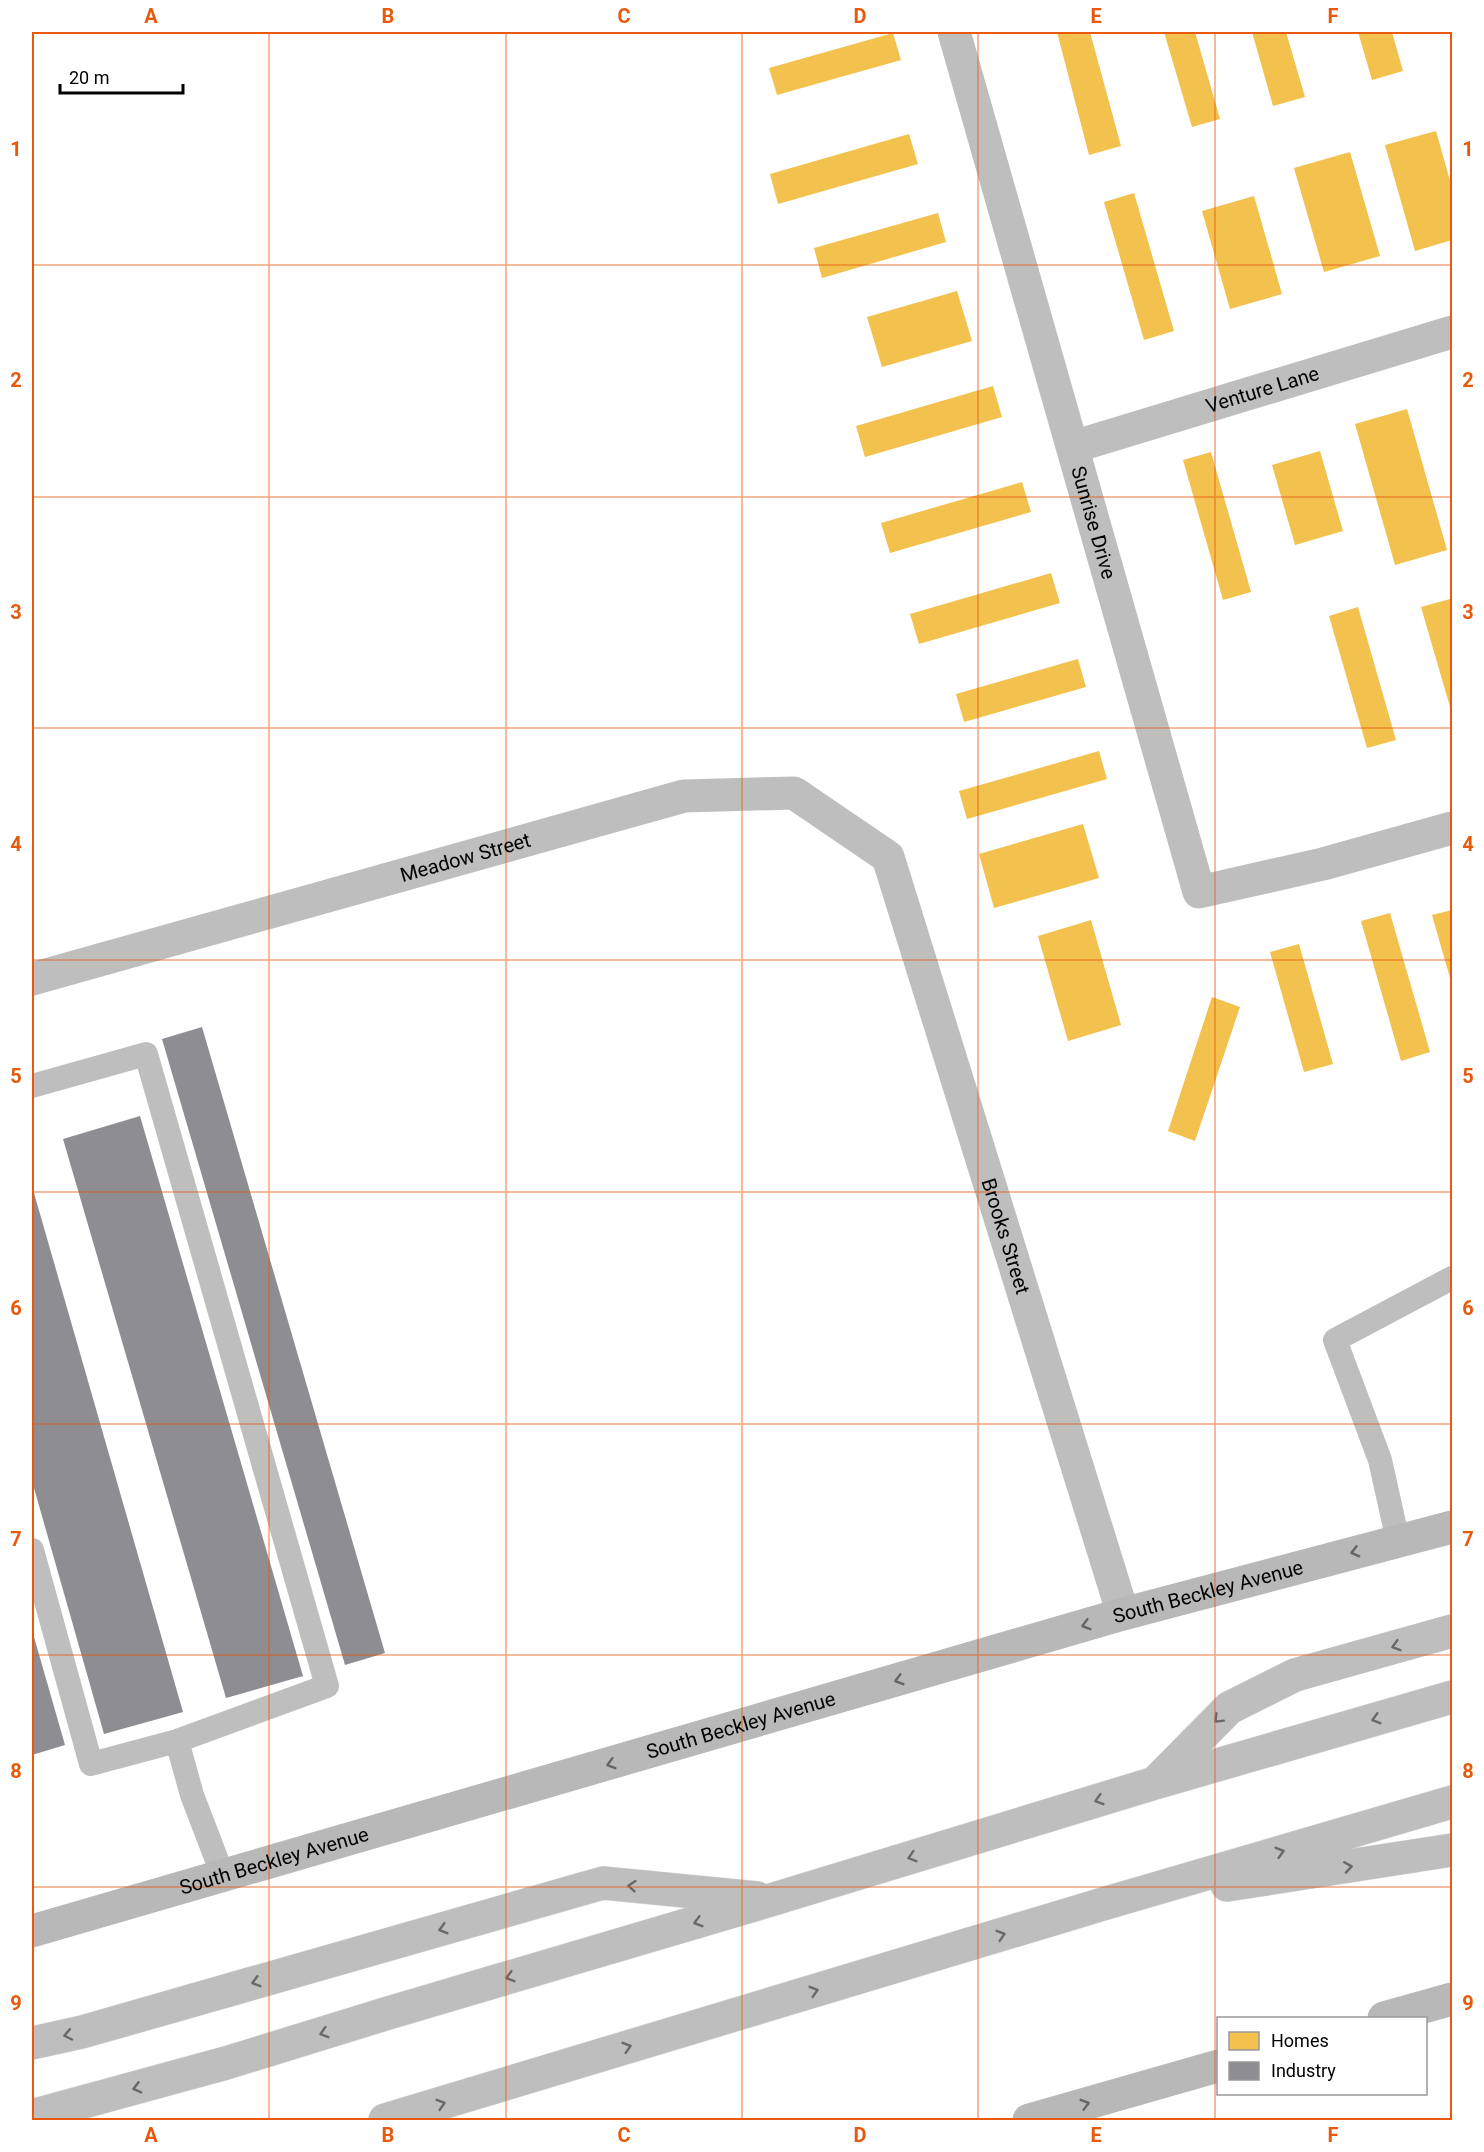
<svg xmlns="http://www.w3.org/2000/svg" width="1484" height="2152" viewBox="0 0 1484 2152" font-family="Roboto,sans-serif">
<rect width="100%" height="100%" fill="#fff"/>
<path fill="#f2c14e" d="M1057 32H1090L1121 146 1089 155Z
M1164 32H1195L1220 119 1192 127Z
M1252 32H1286L1305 97 1273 106Z
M1358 32H1392L1403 71 1372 80Z
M893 33 901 60 777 95 769 68Z
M1436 131 1452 188V240L1415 251 1385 145Z
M909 134 918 164 778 204 770 174Z
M1350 152 1380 256 1324 272 1294 168Z
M1134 193 1174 331 1144 340 1104 202Z
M1254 196 1282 294 1230 309 1202 211Z
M938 213 946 242 822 278 814 248Z
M957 291 972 341 882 367 867 317Z
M993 386 1002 417 865 457 856 426Z
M1407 409 1447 550 1395 565 1355 424Z
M1320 451 1343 531 1295 545 1272 465Z
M1211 452 1251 592 1223 600 1183 460Z
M1022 482 1031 512 890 553 881 523Z
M1051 573 1060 603 919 644 910 614Z
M1450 599 1452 608V714L1421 607Z
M1358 607 1396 740 1367 748 1329 616Z
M1078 659 1086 687 964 722 956 694Z
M1099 751 1107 779 967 819 959 791Z
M1083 824 1099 878 994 908 979 854Z
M1452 910V985L1432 915Z
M1390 913 1430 1052 1401 1061 1361 921Z
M1091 920 1121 1025 1068 1041 1038 936Z
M1299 944 1333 1064 1304 1072 1270 952Z
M1212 997 1240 1007 1195 1141 1168 1131Z"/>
<path fill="#8d8d92" d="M202 1027 385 1653 345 1665 162 1039Z
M140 1116 303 1676 226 1698 63 1139Z
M32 1186 183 1712 104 1734 32 1481Z
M32 1630 65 1745 32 1755Z"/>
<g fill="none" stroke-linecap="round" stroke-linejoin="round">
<g stroke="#dbdbdb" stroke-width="34">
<path id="highway" d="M1157 1781 1229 1708 1295 1675 1452 1631
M1227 1885 1452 1850
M32 2043 82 2032 603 1883 757 1898
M32 2116 226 2063 385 2014 774 1899 1155 1783 1452 1697
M385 2120 1103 1904 1452 1802"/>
</g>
<path stroke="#bebebe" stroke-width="24" d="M32 1086 146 1054 327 1686 177 1741 91 1764 32 1550
M1398 1541 1380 1460 1335 1340 1452 1278
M177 1741 192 1795 223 1876"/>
<g stroke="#bebebe" stroke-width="33">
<path id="s1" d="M954 32 1199 892 1323 864 1452 828"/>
<path id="s2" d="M1073 447 1452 332"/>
<path id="s3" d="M32 979 684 796 794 793 888 857 1123 1614"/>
</g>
<g stroke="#b8b8b8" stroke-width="33">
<path id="s4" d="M32 1931 1123 1614 1452 1527"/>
<path d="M1384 2018 1452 1999"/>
<path d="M1029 2120 1218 2066"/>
</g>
<use href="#highway" stroke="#bebebe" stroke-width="33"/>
</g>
<defs><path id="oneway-chevron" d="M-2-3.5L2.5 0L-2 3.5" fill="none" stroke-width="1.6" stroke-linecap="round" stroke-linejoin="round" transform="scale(1.5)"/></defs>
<g stroke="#656565">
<use href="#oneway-chevron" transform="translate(1355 1552) rotate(165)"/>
<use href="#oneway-chevron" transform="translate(1086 1625) rotate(164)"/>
<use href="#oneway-chevron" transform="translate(899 1680) rotate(164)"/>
<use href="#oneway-chevron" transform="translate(611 1764) rotate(164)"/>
<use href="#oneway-chevron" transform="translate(1085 2104) rotate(-16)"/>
</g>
<g stroke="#686868">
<use href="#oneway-chevron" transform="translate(1396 1646) rotate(164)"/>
<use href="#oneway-chevron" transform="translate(1218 1719) rotate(135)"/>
<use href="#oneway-chevron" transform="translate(1376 1719) rotate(164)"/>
<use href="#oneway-chevron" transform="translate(1099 1800) rotate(163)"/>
<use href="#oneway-chevron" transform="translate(1280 1852) rotate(-16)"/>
<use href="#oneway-chevron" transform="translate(912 1857) rotate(163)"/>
<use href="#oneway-chevron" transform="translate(1348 1867) rotate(-9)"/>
<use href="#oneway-chevron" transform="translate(632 1886) rotate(-175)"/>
<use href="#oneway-chevron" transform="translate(698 1922) rotate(164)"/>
<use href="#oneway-chevron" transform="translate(443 1929) rotate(164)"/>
<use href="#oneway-chevron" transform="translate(1001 1935) rotate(-17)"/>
<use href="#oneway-chevron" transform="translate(510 1977) rotate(164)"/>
<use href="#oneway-chevron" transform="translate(256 1982) rotate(164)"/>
<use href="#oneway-chevron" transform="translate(814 1991) rotate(-17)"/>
<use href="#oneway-chevron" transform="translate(324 2033) rotate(163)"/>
<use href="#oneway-chevron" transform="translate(68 2035) rotate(168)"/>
<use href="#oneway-chevron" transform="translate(627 2047) rotate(-17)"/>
<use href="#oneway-chevron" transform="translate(137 2088) rotate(165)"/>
<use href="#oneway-chevron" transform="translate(441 2104) rotate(-17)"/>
</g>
<path fill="none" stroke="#e8590c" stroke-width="1.5" stroke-opacity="0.55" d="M269 32V2120M506 32V2120M742 32V2120M978 32V2120M1215 32V2120M32 265H1452M32 497H1452M32 728H1452M32 960H1452M32 1192H1452M32 1424H1452M32 1655H1452M32 1887H1452"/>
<g text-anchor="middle" stroke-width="6" stroke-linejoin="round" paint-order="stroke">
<g font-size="20" fill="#000" stroke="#fff">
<text dy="7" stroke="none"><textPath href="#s2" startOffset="198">Venture Lane</textPath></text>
<text dy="7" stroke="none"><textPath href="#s1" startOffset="510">Sunrise Drive</textPath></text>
<text dy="7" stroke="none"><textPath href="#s3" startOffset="450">Meadow Street</textPath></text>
<text dy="7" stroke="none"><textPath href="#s3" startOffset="1298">Brooks Street</textPath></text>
<text dy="7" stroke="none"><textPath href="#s4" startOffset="1224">South Beckley Avenue</textPath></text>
<text dy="7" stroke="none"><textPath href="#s4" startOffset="738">South Beckley Avenue</textPath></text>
<text dy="7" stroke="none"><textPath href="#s4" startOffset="252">South Beckley Avenue</textPath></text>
</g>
</g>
<rect width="1484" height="2152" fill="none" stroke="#ffffff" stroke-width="66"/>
<rect x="1217" y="2017" width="210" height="78" fill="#ffffff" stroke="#999999" stroke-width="1.5"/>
<rect x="1229" y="2032" width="30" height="18" fill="#f2c14e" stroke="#999999" stroke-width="1.5"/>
<text x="1271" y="2047" font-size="18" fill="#000000">Homes</text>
<rect x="1229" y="2062" width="30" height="18" fill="#8d8d92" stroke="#999999" stroke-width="1.5"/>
<text x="1271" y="2077" font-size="18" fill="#000000">Industry</text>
<path d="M60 84v9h123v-9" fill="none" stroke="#000000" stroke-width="3"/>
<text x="69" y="84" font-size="18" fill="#000000" stroke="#ffffff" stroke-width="4.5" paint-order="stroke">20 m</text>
<rect x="33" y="33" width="1418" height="2086" fill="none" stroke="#e8590c" stroke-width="2"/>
<g font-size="20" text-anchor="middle" font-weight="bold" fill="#e8590c">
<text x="151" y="23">A</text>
<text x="388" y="23">B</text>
<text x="624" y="23">C</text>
<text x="860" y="23">D</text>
<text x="1096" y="23">E</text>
<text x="1333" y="23">F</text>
<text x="16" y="156">1</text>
<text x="1468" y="156">1</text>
<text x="16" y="387">2</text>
<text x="1468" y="387">2</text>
<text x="16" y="619">3</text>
<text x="1468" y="619">3</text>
<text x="16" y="851">4</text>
<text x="1468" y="851">4</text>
<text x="16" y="1083">5</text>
<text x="1468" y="1083">5</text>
<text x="16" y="1315">6</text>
<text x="1468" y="1315">6</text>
<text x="16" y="1546">7</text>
<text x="1468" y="1546">7</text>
<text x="16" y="1778">8</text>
<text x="1468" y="1778">8</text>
<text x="16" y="2010">9</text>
<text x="1468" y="2010">9</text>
<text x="151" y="2142">A</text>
<text x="388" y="2142">B</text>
<text x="624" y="2142">C</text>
<text x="860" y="2142">D</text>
<text x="1096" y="2142">E</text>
<text x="1333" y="2142">F</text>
</g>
</svg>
